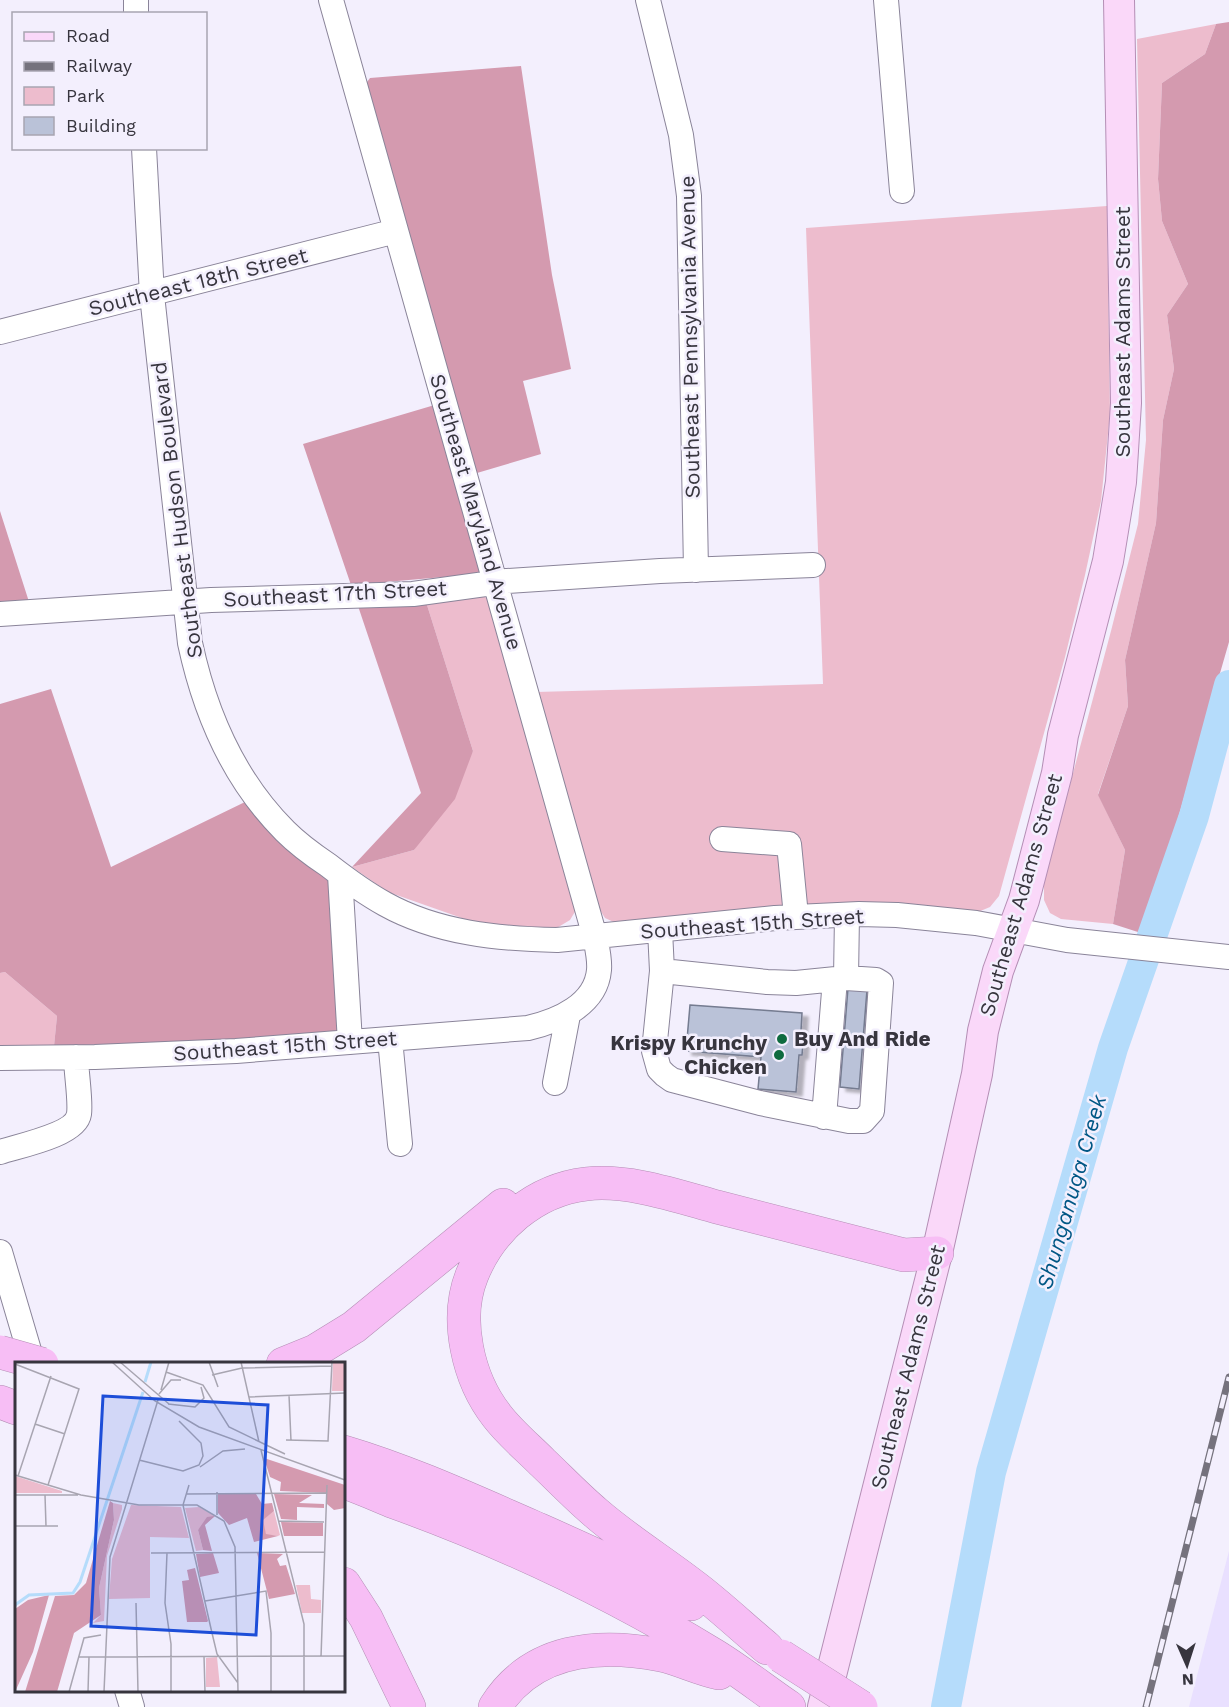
<svg xmlns="http://www.w3.org/2000/svg" width="1229" height="1707" viewBox="0 0 1229 1707" font-family="'Work Sans',sans-serif">
<defs>
<filter id="shadow"><feDropShadow dx="6" dy="4" stdDeviation="1.5" flood-color="#0004"/></filter>
</defs>
<rect width="100%" height="100%" fill="#f3effd"/>
<path fill="#e9e0ff" d="M1229 1551V1707H1189Z"/>
<path fill="#edbccd" d="M1216 24 1205 54 1162 83 1158 179 1162 221 1188 284 1167 315 1174 369 1163 420 1156 523 1125 660 1128 706 1098 794 1125 850 1113 924 1061 919 1050 913 1044 900V882L1111 631 1138 524 1146 440 1137 39Z
M1107 206 1110 414 1101 501 1085 575 1065 657 999 896 990 907 978 912 618 924 605 918 597 905 536 692 823 684 806 228Z
M478 595 491 599 576 910 570 920 555 929H531L476 923 388 892 352 867 414 850 473 751 427 605Z
M5 972 57 1016 54 1046 0 1045V973Z"/>
<path fill="#d49aaf" d="M1229 22V642L1168 853 1141 933 1113 924 1125 850 1098 795 1128 706 1125 660 1156 523 1163 420 1174 369 1167 315 1188 284 1162 221 1158 179 1162 83 1205 54 1216 24Z
M521 66 552 275 571 369 523 381 541 454 477 473 364 86 370 78Z
M438 404 483 567 478 574 351 585 303 444Z
M0 511 30 605 0 606Z
M427 605 473 751 455 799 414 850 352 867 421 793 358 606Z
M51 689 111 867 245 802 272 834 334 886 339 1030 328 1037 54 1046 57 1016 5 972 0 973V704Z"/>
<g fill="none" stroke-linecap="round" stroke-linejoin="round">
<path stroke="#b5dcfb" stroke-width="30" d="M946 1707 991 1472 1113 1048 1194 816 1229 685"/>
</g>
<path fill="#bac2d8" stroke="#747b90" stroke-width="1.5" filter="url(#shadow)" d="M848 988 867 990 859 1089 840 1087Z
M690 1005 802 1013 801 1031H804L802 1055H799L796 1092 758 1089 761 1057 686 1051Z"/>
<g fill="none" stroke-linecap="round" stroke-linejoin="round">
<g stroke="#8a8499" stroke-width="26">
<path id="minor" d="M136 0V14
M648 0 681 135 689 196 696 570
M886 0 902 191
M144 148 152 295 190 643C205 713 234 780 285 831 298 844 313 855 328 865 346 879 365 893 385 904 437 933 499 939 557 940L775 918 859 914 897 915 976 923 1067 940 1229 957
M0 332 396 231
M0 614 211 600 413 594 507 581 660 571 813 565
M722 839 789 844 796 916
M340 875 350 1042
M660 930 662 971
M846 978 876 980 881 983 872 1111 863 1121H849L760 1103 672 1080 665 1075 659 1069 654 1051 662 971 767 982 796 983 846 978 847 915
M390 1039 400 1144
M0 1058 95 1057 236 1051 528 1028C558 1021 596 1005 599 970 600 959 597 947 595 937L331 0
M555 1083 568 1015
M824 1117 835 979
M0 1152C18 1146 76 1135 79 1114 81 1101 76 1072 76 1057
M0 1252 33 1364
M127 1690 132 1707"/>
</g>
<g stroke="#b48eb5" stroke-width="32">
<path id="major" d="M823 1707 937 1253 977 1074 983 1031 998 971 1024 900 1057 773 1063 735 1108 561 1121 482 1126 403 1119 0"/>
</g>
<g stroke="#b48eb5" stroke-width="34">
<path id="highway" d="M283 1364 315 1351 354 1327 503 1205
M0 1402 16 1408
M344 1452C408 1471 469 1499 531 1526 585 1550 640 1574 691 1604
M344 1482C361 1488 377 1495 394 1502 505 1542 614 1594 714 1655 740 1671 764 1690 789 1707
M344 1584 366 1618 409 1707
M767 1648C743 1628 720 1606 695 1587 663 1562 627 1540 596 1513 577 1497 560 1479 542 1462 527 1447 510 1433 497 1416 468 1379 454 1319 472 1275 491 1228 534 1190 586 1184 628 1179 677 1196 717 1207 780 1223 842 1239 904 1255L937 1253
M495 1707C532 1648 598 1643 661 1655 680 1659 699 1669 719 1673"/>
</g>
<use href="#minor" stroke="#fff" stroke-width="24"/>
<use href="#major" stroke="#fad8f9" stroke-width="30"/>
<use href="#highway" stroke="#f7bef5" stroke-width="33"/>
<g stroke="#75727d" stroke-width="7">
<path id="rail" d="M1146 1707 1229 1377"/>
</g>
<use href="#rail" stroke="#f3effd" stroke-width="4.5" stroke-dasharray="14" stroke-linecap="butt"/>
<g stroke="#b48eb5" stroke-width="34" stroke-linecap="butt">
<path id="highway-bridge" d="M0 1352 42 1364
M781 1656 861 1707"/>
</g>
<use href="#highway-bridge" stroke="#f7bef5" stroke-width="33"/>
</g>
<g fill="#0f6b3f" stroke="#f3effd" stroke-width="2">
<circle cx="782" cy="1039" r="6"/>
<circle cx="779" cy="1055" r="6"/>
</g>
<g text-anchor="middle" stroke-width="5" stroke-linejoin="round" paint-order="stroke">
<g font-size="21" fill="#37353e" stroke="#f3effd">
<text transform="translate(198 282) rotate(-14)" y="7">Southeast 18th Street</text>
<text transform="translate(1123 332) rotate(-90)" y="7">Southeast Adams Street</text>
<text transform="translate(690 337) rotate(-91)" y="7">Southeast Pennsylvania Avenue</text>
<text transform="translate(177 510) rotate(-97)" y="7">Southeast Hudson Boulevard</text>
<text transform="translate(476 512) rotate(74)" y="7">Southeast Maryland Avenue</text>
<text transform="translate(335 594) rotate(-3)" y="7">Southeast 17th Street</text>
<text transform="translate(1021 895) rotate(-74)" y="7">Southeast Adams Street</text>
<text transform="translate(752 924) rotate(-4)" y="7">Southeast 15th Street</text>
<text transform="translate(285 1046) rotate(-4)" y="7">Southeast 15th Street</text>
<text transform="translate(908 1367) rotate(-76)" y="7">Southeast Adams Street</text>
</g>
<g font-size="21" font-weight="bold" fill="#37353e" stroke="#f3effd" text-anchor="start">
<text x="794" y="1046">Buy And Ride</text>
<text x="767" y="1050" text-anchor="end">Krispy Krunchy<tspan x="767" dy="24">Chicken</tspan></text>
</g>
<g font-size="22" font-style="italic" fill="#005785" stroke="#f3effd">
<text transform="translate(1071 1192) rotate(-74)" y="8">Shunganuga Creek</text>
</g>
</g>
<g transform="translate(15 1362)">
<rect width="330" height="330" fill="#f3effd"/>
<path d="M318 0H330V29H317ZM0 114 47 129V131H0ZM98 141 107 143V147L92 194 89 259 78 261 86 253 84 226 99 158ZM116 143 166 145 174 176 135 175V236L94 237 97 197ZM184 145 200 154 183 168 188 188 181 189 170 146ZM259 149 265 173 263 174 251 173 247 158ZM281 223H295L296 237 306 238V251H287ZM202 295 205 325H191V296Z" fill="#edbccd"/>
<path d="M249 96 330 123V146L319 148 312 142V131L265 129 266 120 255 115ZM203 132H241L247 142 257 141 259 149 248 158 251 172 263 174 239 180 232 156 214 163 203 151ZM259 132 297 133 284 141 309 142V146L282 145V158L266 157ZM95 139 98 141 99 158 84 226 86 253 59 271 42 330H10L40 234 59 233 71 221ZM200 154 190 163 197 189 188 188 183 168 192 155ZM266 160 308 161V174H269ZM198 191 204 211 185 215 181 192ZM242 191 268 192 262 197 265 204 271 203 280 232 254 237ZM180 206 193 259 192 260H172L167 219 174 218 172 208ZM34 233 18 290 0 330V247L13 238Z" fill="#d49aaf"/>
<path fill="none" stroke="#b5dcfb" stroke-width="3" d="M130 20 136 0M0 243 14 233 58 231 65 220 128 30"/>
<path fill="none" stroke="#a8a5b1" stroke-width="1.5" d="M97 0 140 39 184 65 330 118M105 0 154 42M194 0 203 25M226 0 244 80M0 2 64 27 33 123M151 10 188 23 214 65 270 92M197 13 227 6 317 4M146 28 154 0M144 32 156 18H166M274 33 276 79M234 35 330 31M153 42 180 45 189 36 186 25M20 62 50 72M271 78 313 79 317 0M246 88 289 262V330M124 98 168 109 184 103 188 94 186 81 164 59M185 105 208 89 230 87M0 113 66 133 124 143H182L209 159 220 185 223 330M3 114 36 14M174 123 168 143 197 271 202 292 223 321M202 130V153M172 132 311 131M0 133H63M30 133 31 164M263 159 309 160M0 164H43M136 191 309 190M152 191 150 241 156 282V330M190 239 251 229 256 271V330M121 241 123 330M189 294 190 330M63 295 330 294M306 295 312 123M54 330 69 276 86 273M73 330 74 295M89 330 95 195 143 38"/>
<path fill="#1d4ed8" fill-opacity="0.15" stroke="#1d4ed8" stroke-width="3" d="M88 34 253 43 241 273 76 264Z"/>
<rect width="330" height="330" fill="none" stroke="#37353e" stroke-width="3"/>
</g>
<rect x="12" y="12" width="195" height="138" fill="#f3effd" stroke="#a8a5b1" stroke-width="1.5"/>
<rect x="24" y="32" width="30" height="9" fill="#fad8f9" stroke="#a8a5b1" stroke-width="1.5"/>
<text x="66" y="42" font-size="18" fill="#37353e">Road</text>
<rect x="24" y="62" width="30" height="9" fill="#75727d" stroke="#a8a5b1" stroke-width="1.5"/>
<text x="66" y="72" font-size="18" fill="#37353e">Railway</text>
<rect x="24" y="87" width="30" height="18" fill="#edbccd" stroke="#a8a5b1" stroke-width="1.5"/>
<text x="66" y="102" font-size="18" fill="#37353e">Park</text>
<rect x="24" y="117" width="30" height="18" fill="#bac2d8" stroke="#a8a5b1" stroke-width="1.5"/>
<text x="66" y="132" font-size="18" fill="#37353e">Building</text>
<g transform="translate(1187 1665) rotate(177)" stroke="#f3effd" stroke-width="4.5" paint-order="stroke">
<path d="M0-4.5L10 22L0 15L-10 22Z" fill="#37353e"/>
<text y="-9" font-size="16" font-weight="bold" text-anchor="middle" fill="#37353e">N</text>
</g>
</svg>
